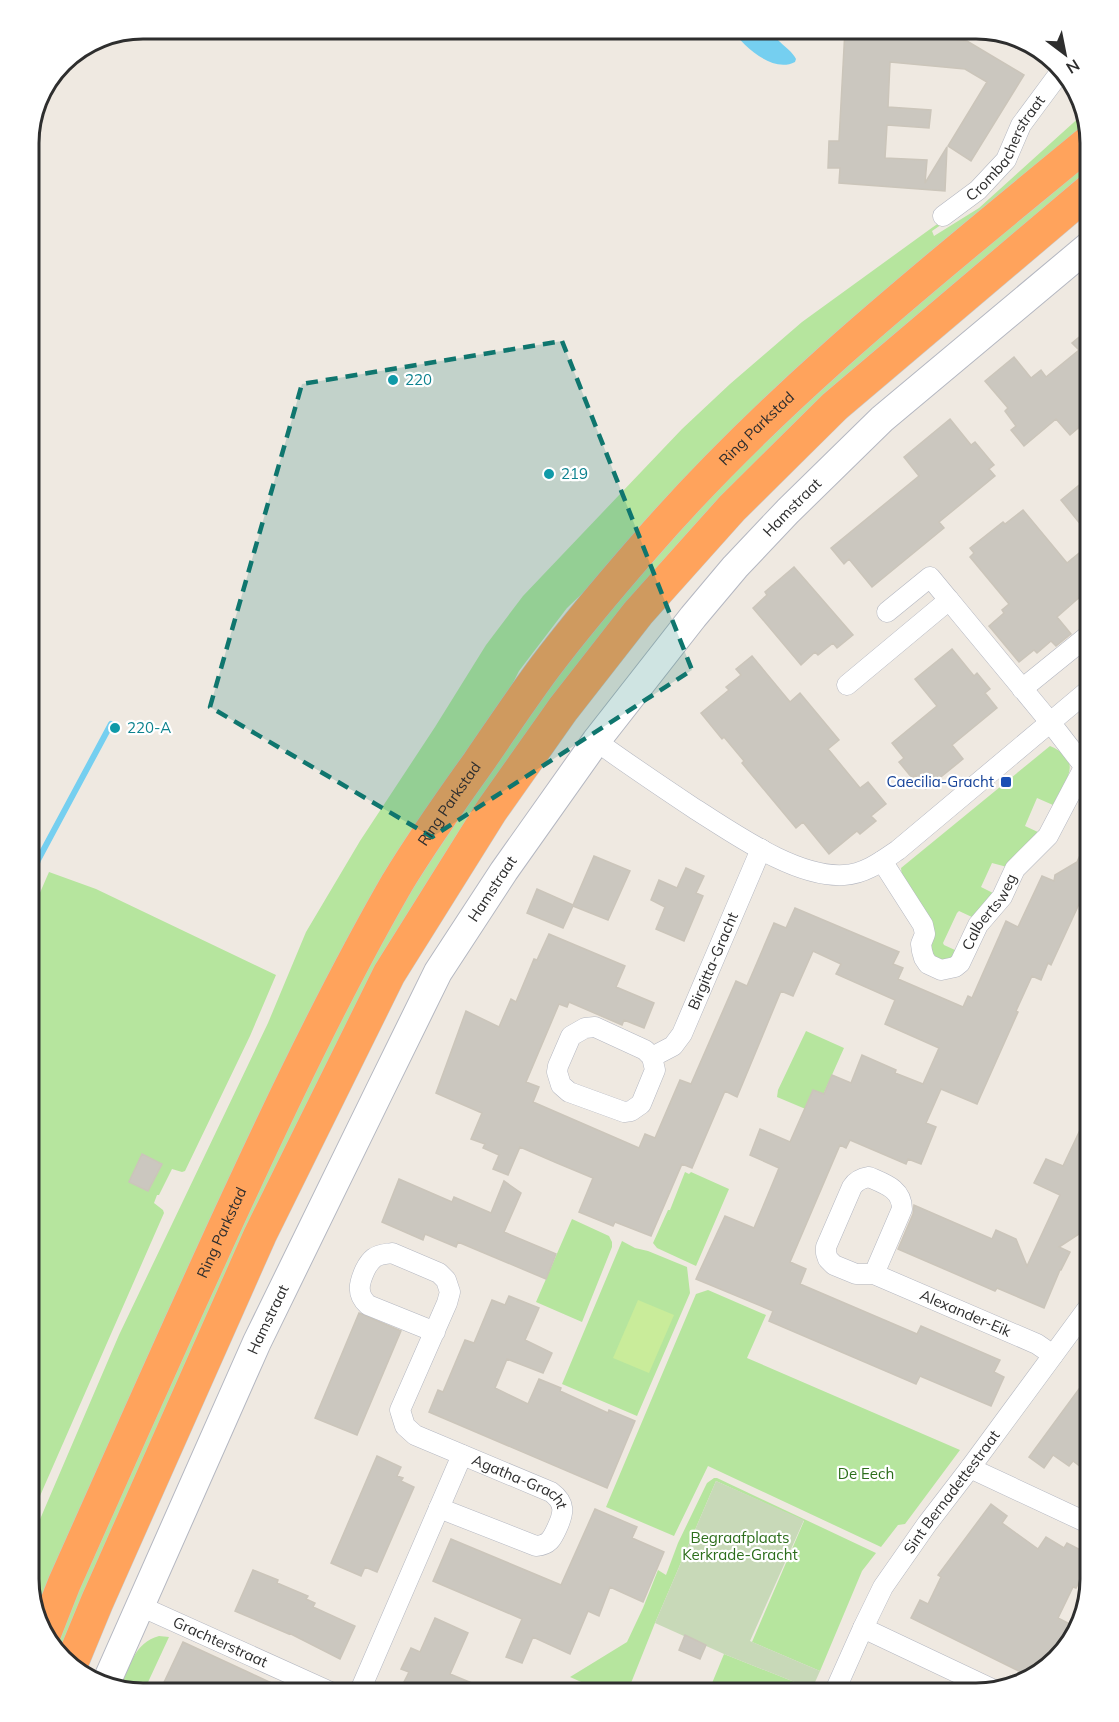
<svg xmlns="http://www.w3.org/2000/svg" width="1119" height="1722" viewBox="0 0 1119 1722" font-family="Mulish,sans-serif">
<rect width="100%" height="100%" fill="#efe9e1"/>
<path fill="#b6e59e" d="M1083 114 1087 131 590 586 567 608 519 671 39 1619 29 1579V1545L119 1335 268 1023 306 932 360 841 435 727 486 645 523 596 542 576 682 429 730 384 802 322 933 227 961 208 963 210 932 231 934 236 979 208Z
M1090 154V177L894 340 508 767 64 1658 51 1644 219 1260 385 929 516 726 674 529 786 419Z
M1050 746C1086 762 1064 781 1053 805L1037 798 1025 826 1040 833 1007 867 992 863 981 887 995 894 974 918 959 911 957 913 943 943 944 945 955 950 957 954 946 962 933 957 902 877 901 868Z
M49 872 96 889 276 975 250 1036 185 1171 182 1172 172 1169 159 1195H157L154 1203 163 1210 164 1213 29 1521V918Z
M806 1031 844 1048 815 1113 777 1097 778 1090Z
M685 1172 689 1174 691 1172 729 1189 696 1266 657 1248 653 1243 668 1210H670Z
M572 1219 609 1236 612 1242V1247L582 1322 536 1302Z
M622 1241 635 1248 648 1251 687 1267 690 1293 637 1416 562 1384Z
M708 1290 766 1315 747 1358 960 1450 905 1524 898 1525 881 1547 708 1466 674 1536 606 1507 696 1294Z
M714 1478H717L876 1553 862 1571 820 1671 752 1642 804 1521 716 1481 655 1623 627 1693H606L570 1677 627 1642 643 1608 658 1570 666 1575 678 1543 705 1487 707 1483Z
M159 1636 169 1637 143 1693H136L120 1688C130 1666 134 1643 159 1636Z
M724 1654 812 1689 809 1693H708Z"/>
<path fill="#c8d9b8" d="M716 1481 804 1520 750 1641 820 1671 812 1689 724 1654 655 1623Z"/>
<path fill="#c9ec9a" d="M638 1300 674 1315 649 1373 613 1358Z"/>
<path fill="#75cff0" d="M731 29H771C778 45 790 47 796 59L795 62C772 74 743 45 731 29Z"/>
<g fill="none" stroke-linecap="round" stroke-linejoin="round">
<path stroke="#75cff0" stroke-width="6" d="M29 888 38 860 111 724"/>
</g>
<path fill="#cbc7bf" stroke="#cbc5ba" stroke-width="1.5" d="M845 29H888L887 33 967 41 1024 75 971 161 948 146 987 82 965 69 890 62 888 107 931 110 929 128 887 125 885 158 927 160 925 183 947 147 945 191 839 183 840 168H828L829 141H839Z
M1090 328V418L1070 435 1056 419 1024 446 1011 430 1016 426 1005 411 1008 408 985 381 1014 357 1031 378 1041 370 1046 377 1079 350 1072 343Z
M950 419 971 445 975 442 994 465 989 469 995 476 939 522 944 528 872 587 849 559 844 564 831 548 919 476 904 457Z
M1090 476V536L1061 500Z
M1023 510 1067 563 1090 544V588L1057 617 1071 634 1056 646 1051 641 1037 653 1034 650 1019 662 989 626 1004 613 1002 610 1009 604 970 557 974 553 970 548 1003 522 1005 524Z
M794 567 853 635 837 648 833 643 818 655 815 652 801 665 753 608 767 595 765 592Z
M952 649 974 676 977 673 990 689 985 693 997 708 952 745 963 759 926 789 915 775 912 778 899 762 904 758 892 743 937 706 915 679Z
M752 656 790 702 800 693 839 740 828 749 860 788 868 782 886 804 871 816 876 821 860 834 857 831 829 854 803 822 796 828 742 763 744 761 724 737 722 739 701 713 729 690 726 687 741 675 736 669Z
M1090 833V890L1086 889 1051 965 1048 963 1041 980 1032 976 1016 1011 1018 1012 977 1104 941 1089 926 1123 936 1127 921 1164 908 1159 906 1164 850 1140 846 1148 840 1145 790 1262 806 1269 800 1284 917 1334 921 1326 1000 1360 994 1372 1004 1377 991 1406 920 1376 916 1384 769 1321 773 1311 696 1279 725 1216 754 1228 772 1185 779 1168 750 1155 760 1129 790 1142 813 1090 824 1094 832 1075 851 1083 862 1055 896 1070 895 1073 923 1084 939 1048 885 1024 895 1000 836 974 841 964 813 951 793 996 781 991 737 1097 725 1091 692 1168 682 1164 651 1236 615 1222 613 1226 579 1212 593 1178 557 1163 520 1147 508 1175 493 1169 499 1155 483 1148 485 1144 471 1139 482 1113 436 1093 466 1011 499 1027 511 999 516 1002 534 959 537 960 549 934 625 966 616 987 654 1003 644 1028 624 1020 622 1025 569 1002 567 1007 559 1004 526 1082 539 1087 533 1102 639 1148 645 1134 655 1138 680 1080 691 1084 736 981 747 986 774 923 786 928 795 908 899 952 893 964 903 968 898 979 963 1007 968 996 972 998 1006 921 1018 927 1042 876 1054 881 1055 875 1077 862Z
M594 856 630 871 608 920 573 906 563 928 527 913 537 889 573 905Z
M686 868 704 876 696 893 703 896 684 941 656 929 665 907 651 900 659 880 677 888Z
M1090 1109V1207L1079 1234 1059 1247 1070 1252 1061 1270H1060L1044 1308 997 1288 995 1291 898 1249 913 1214 914 1205 992 1239 996 1230 1016 1239 1027 1266 1060 1195 1034 1183 1046 1159 1063 1166Z
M142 1154 162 1164 148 1191 129 1182Z
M399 1179 452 1202 454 1197 491 1213 504 1181 521 1193 504 1232 556 1254 546 1279 458 1242 456 1247 425 1234 423 1240 382 1222Z
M509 1296 539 1308 525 1340 552 1353 543 1373 507 1359 495 1388 528 1404 539 1379 561 1388 560 1391 608 1413 609 1410 635 1421 607 1488 429 1412 438 1390 443 1392 465 1340 474 1343 492 1300 505 1305Z
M359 1313 401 1331 357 1435 315 1418Z
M1090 1374V1474L1073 1461 1069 1466 1053 1455 1044 1468 1029 1457Z
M377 1456 401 1467 397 1476 403 1478 401 1481 414 1487 377 1572 365 1567 361 1576 331 1563Z
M991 1504 1007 1516 1002 1523 1038 1549 1046 1537 1064 1548 1067 1543 1090 1555V1579L1083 1575 1076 1588 1073 1587 1058 1618 1070 1624 1064 1637 1071 1640 1033 1678 911 1618 920 1600 928 1604 941 1577 938 1575Z
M595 1509 637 1527 632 1538 664 1552 643 1602 610 1587 599 1616 588 1611 570 1654 533 1637 522 1663 506 1657 522 1619 433 1581 451 1539 561 1585Z
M253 1570 278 1580 277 1583 308 1596 306 1599 315 1603 313 1607 355 1626 340 1659 289 1633V1634L235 1611Z
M435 1618 468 1633 450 1674 496 1693H422L403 1684 409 1672 401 1669 411 1648 420 1652Z
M685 1635 706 1645 700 1659 679 1650Z
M183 1642 250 1673 293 1693H159Z"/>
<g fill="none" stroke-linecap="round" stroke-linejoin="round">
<g stroke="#b4b7c1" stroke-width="21">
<g id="street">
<path id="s1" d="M943 216 978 190 1006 160 1021 125 1061 71"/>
<path d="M887 612 930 577 949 600"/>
<path d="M847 685 949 600 1050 722 1084 766"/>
<path d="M1022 689 1090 634"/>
<path d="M596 741C629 765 662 787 695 809 735 834 796 878 844 875 865 874 882 861 898 850L1090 689"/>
<path id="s2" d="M882 861 923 925 925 934 921 944 922 951 924 958 928 964 941 970 955 967 960 963 978 925 1002 897 1015 869 1048 836 1090 756"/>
<path id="s3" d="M652 1057 655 1070 641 1104 631 1111 624 1112 569 1092 561 1085 557 1072 558 1066 571 1036 585 1028 595 1027 645 1050 652 1057 673 1046 682 1034 761 849"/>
<path id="s4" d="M874 1274 902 1209C902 1189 885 1184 869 1177 862 1178 856 1181 852 1187L826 1247V1253L828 1259 834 1265 856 1274H874L1037 1344 1053 1355"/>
<path id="s5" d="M435 1332 368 1305C356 1294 359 1283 365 1270 367 1266 370 1261 374 1258 379 1254 386 1254 392 1253L439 1273 446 1280 450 1292 447 1303 400 1410 405 1426 415 1435 551 1492C566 1503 564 1513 557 1528 552 1539 549 1545 536 1546L439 1508"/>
<path d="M970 1468 1090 1524"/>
<path id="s6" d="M140 1606 333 1693"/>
<path d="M863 1628 992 1689"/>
<path d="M359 1693 462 1455"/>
<path id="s7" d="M834 1693 863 1628 883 1587 927 1524 970 1468 1090 1305"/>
</g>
</g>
<g stroke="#b4b7c1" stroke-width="30">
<g id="secondary">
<path id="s8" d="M106 1683 257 1342 383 1084 438 972 504 871 596 741 693 617 735 567 788 511 882 419 1090 245"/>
</g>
</g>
<g stroke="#c9c9c9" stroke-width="34">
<g id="highway">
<path id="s9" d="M44 1635 64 1584C123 1452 181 1320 242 1189 290 1085 340 982 397 883 422 842 450 802 478 763 500 731 522 698 545 667 576 626 609 587 643 548 775 395 935 269 1090 141"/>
<path d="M71 1665 97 1602 260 1235 389 974 491 811 563 709 638 613 732 508 835 406 1090 190"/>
</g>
</g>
<use href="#street" stroke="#fff" stroke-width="20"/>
<use href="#secondary" stroke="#fff" stroke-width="28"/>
<use href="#highway" stroke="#ffa35c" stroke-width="33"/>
</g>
<path fill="#0f766e" fill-opacity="0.2" stroke="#0f766e" stroke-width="4.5" stroke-dasharray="12 8" stroke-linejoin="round" d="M562 341 692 670 432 837 210 707 302 384Z"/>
<g fill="#0f9aa8" stroke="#fff" stroke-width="2">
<circle cx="393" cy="380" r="6"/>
<circle cx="549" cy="474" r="6"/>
<circle cx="115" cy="728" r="6"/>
</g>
<rect fill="#1a4fb4" stroke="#fff" stroke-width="2" x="1000" y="776" width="12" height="12" rx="3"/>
<g text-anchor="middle" stroke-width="4.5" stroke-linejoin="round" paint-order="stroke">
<g font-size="15" fill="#2e2e2e" stroke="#fff">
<text dy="5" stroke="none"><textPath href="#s1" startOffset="94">Crombacherstraat</textPath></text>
<text dy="5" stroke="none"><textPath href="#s9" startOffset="1412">Ring Parkstad</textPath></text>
<text dy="5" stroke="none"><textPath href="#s8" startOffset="1370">Hamstraat</textPath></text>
<text dy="5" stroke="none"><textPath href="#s9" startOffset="926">Ring Parkstad</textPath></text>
<text dy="5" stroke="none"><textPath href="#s8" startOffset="884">Hamstraat</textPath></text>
<text dy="5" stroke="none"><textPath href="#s2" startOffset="212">Calbertsweg</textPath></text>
<text dy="5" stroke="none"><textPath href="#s3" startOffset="400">Birgitta-Gracht</textPath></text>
<text dy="5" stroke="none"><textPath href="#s9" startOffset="440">Ring Parkstad</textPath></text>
<text dy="5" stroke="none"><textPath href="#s4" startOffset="368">Alexander-Eik</textPath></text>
<text dy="5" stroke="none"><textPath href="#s8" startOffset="398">Hamstraat</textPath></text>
<text dy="5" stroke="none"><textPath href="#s5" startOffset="492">Agatha-Gracht</textPath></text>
<text dy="5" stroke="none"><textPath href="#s7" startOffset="234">Sint Bernadettestraat</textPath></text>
<text dy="5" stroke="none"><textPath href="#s6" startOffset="88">Grachterstraat</textPath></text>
</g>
<g font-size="15" fill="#0d838f" stroke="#fff" text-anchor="start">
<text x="405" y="385">220</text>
<text x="561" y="479">219</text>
<text x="127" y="733">220-A</text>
</g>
<g font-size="15" fill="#164399" stroke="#fff" text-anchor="end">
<text x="994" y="787">Caecilia-Gracht</text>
</g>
<g font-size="15" fill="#2c6e1b" stroke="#fff">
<text x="866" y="1479">De Eech</text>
<text x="740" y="1543">Begraafplaats<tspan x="740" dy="17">Kerkrade-Gracht</tspan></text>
</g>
</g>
<path d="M0 0H1119V1722H0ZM143 39H976A104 104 0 0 1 1080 143V1579A104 104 0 0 1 976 1683H143A104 104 0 0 1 39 1579V143A104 104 0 0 1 143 39Z" fill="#fff" fill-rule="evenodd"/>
<path fill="none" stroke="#2e2e2e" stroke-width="3" d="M143 39H976A104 104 0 0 1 1080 143V1579A104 104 0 0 1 976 1683H143A104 104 0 0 1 39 1579V143A104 104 0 0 1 143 39Z"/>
<g transform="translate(1065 54) rotate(148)" stroke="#ffffff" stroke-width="4.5" paint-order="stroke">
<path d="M0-4.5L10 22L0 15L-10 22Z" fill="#2e2e2e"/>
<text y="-9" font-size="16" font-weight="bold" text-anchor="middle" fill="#2e2e2e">N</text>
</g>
</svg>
